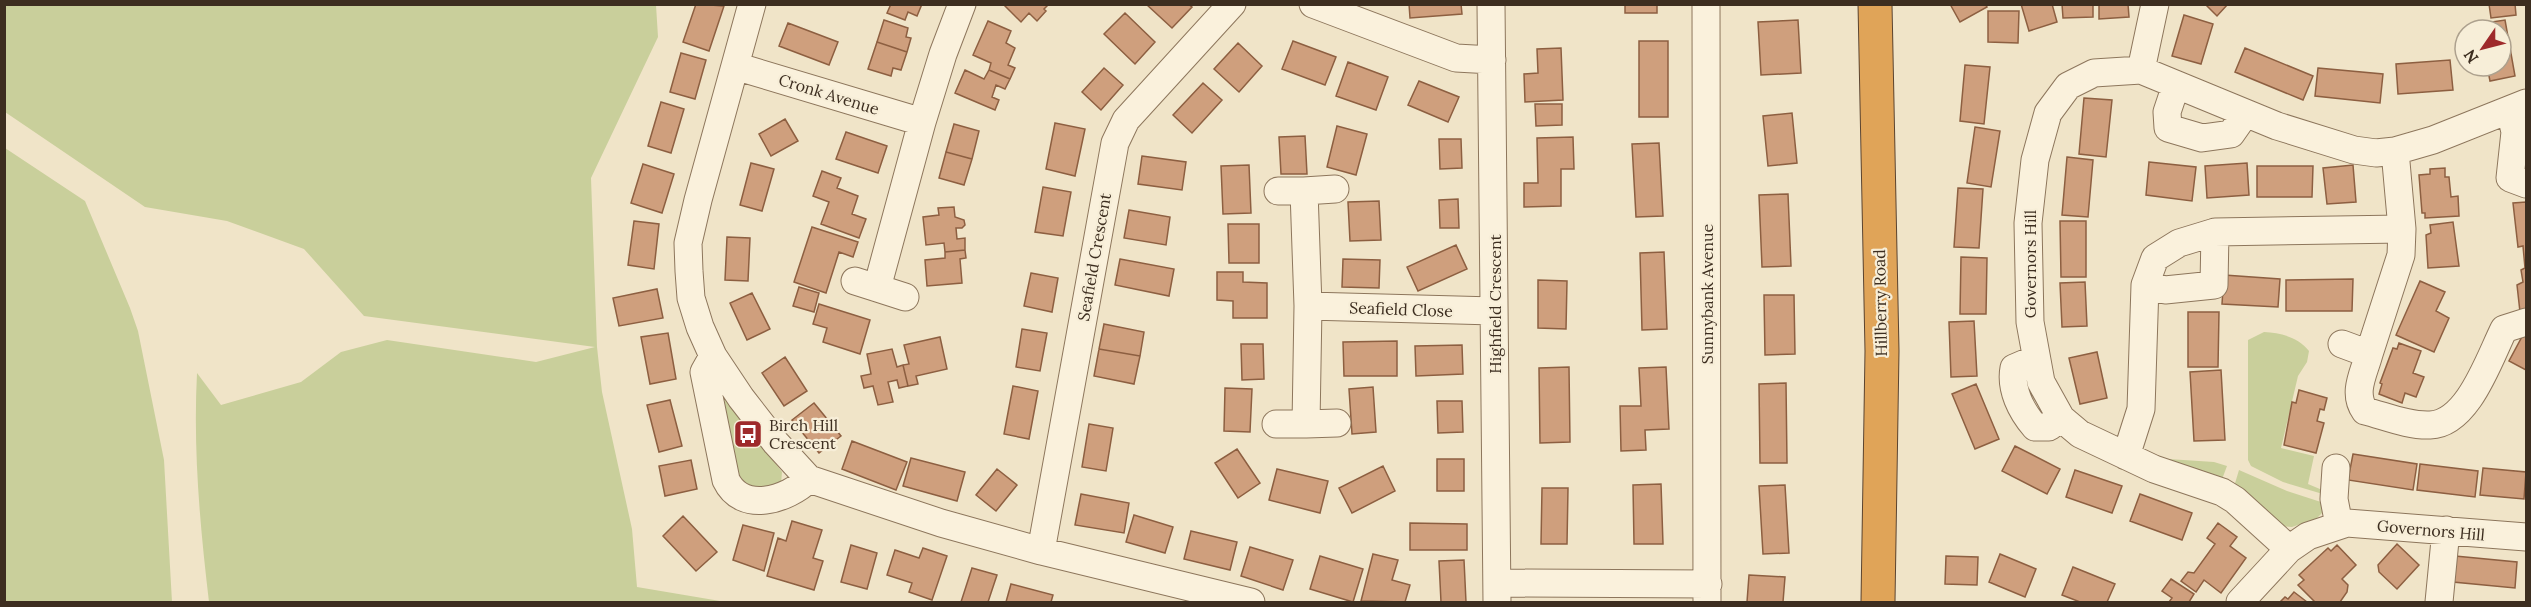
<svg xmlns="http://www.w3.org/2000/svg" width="2531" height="607" viewBox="0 0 2531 607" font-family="Lora,serif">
<rect width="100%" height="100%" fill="#f0e4c8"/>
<path fill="#c9cf9b" d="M4 5H656L658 37 591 178 597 347 602 392 632 529 637 587 726 602H209C200 526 193 450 197 373L221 405 301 382 341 352 387 340 536 362 595 347 364 316 304 249 227 221 145 207 5 112Z
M5 148 85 201 130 308 138 331 164 460 172 602H5Z
M2264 332C2281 333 2298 337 2309 351L2307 362 2298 376 2281 448 2314 456 2308 484 2327 492 2326 495 2283 482 2251 466 2248 460V340Z
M720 397H725L748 428 740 433 747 444 756 438 782 472 781 484 766 494 735 481Z
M2153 458 2214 462 2227 466 2221 482Z
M2239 470 2287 491 2324 503 2322 513 2316 519 2292 527 2279 526 2233 490Z"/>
<path fill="#cf9f7d" stroke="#8d5f41" stroke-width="1.5" d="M696 4 724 6 709 51 683 42Z
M891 4H922L917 16 908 12 905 20 887 13Z
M1003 4H1049L1044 9 1046 11 1037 21 1029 13 1021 22Z
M1146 4H1188L1192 7 1172 28Z
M1409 4H1461L1462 14 1410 18Z
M1625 4H1657V13H1625Z
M1950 4H1985L1987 7 1960 22Z
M2021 4H2052L2057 22 2029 31Z
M2062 4H2093V17L2063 18Z
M2099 4H2128L2129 17 2099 19Z
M2205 4H2228L2217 16Z
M2489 4H2515L2516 15 2491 18Z
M1988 11H2019L2018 43 1988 42Z
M1125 13 1155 42 1135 64 1104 34Z
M2184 15 2213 24 2201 64 2172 56Z
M884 20 908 28 906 37 911 38 907 52 877 42Z
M1798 20 1801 73 1761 75 1758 22Z
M2505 20 2515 76 2490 81 2487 66H2501V30H2480L2479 24Z
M988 21 1011 31 1006 43 1015 48 1008 65 1015 68 1010 79 989 70 991 63 973 55Z
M788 23 838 42 829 65 779 46Z
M1293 41 1336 57 1325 85 1282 69Z
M1639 41H1668V117H1639Z
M877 42 907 52 901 70 893 68 891 76 868 69Z
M1238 43 1262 66 1239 92 1214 69Z
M1561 48 1563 100 1525 102 1524 74 1538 73 1537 49Z
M2245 48 2313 76 2303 100 2235 72Z
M681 53 706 60 695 99 670 92Z
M2450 60 2453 90 2398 94 2396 64Z
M1348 62 1388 77 1376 110 1336 96Z
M1965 65 1990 67 1984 124 1960 121Z
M1104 68 1123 85 1101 110 1082 92Z
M2318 68 2383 74 2380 103 2315 96Z
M965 70 984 79 989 70 1010 79 1005 89 996 85 992 97 999 100 995 110 955 93Z
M1419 81 1459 97 1448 122 1408 105Z
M1203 83 1222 100 1192 133 1173 115Z
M2084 98 2112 100 2106 157 2079 154Z
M661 102 684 109 671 153 648 146Z
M1535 104H1562V125L1536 126Z
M1792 113 1797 163 1768 166 1763 116Z
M785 119 798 141 771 156 759 134Z
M1055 123 1085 129 1075 176 1046 169Z
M954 124 979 131 972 159 946 152Z
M1337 126 1367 134 1356 175 1327 167Z
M1975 127 2000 131 1991 187 1967 183Z
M846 132 887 146 878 173 836 159Z
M1305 136 1307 174H1281L1279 137Z
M1573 137 1574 169H1561V206L1524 207V183H1538L1537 138Z
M1439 139H1461L1462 168 1440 169Z
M1659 143 1663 216 1636 217 1632 144Z
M946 152 972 159 964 185 939 178Z
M1142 156 1186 162 1182 190 1138 184Z
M2067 157 2093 160 2088 217 2062 215Z
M2149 162 2196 167 2192 201 2146 195Z
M751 163 774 169 762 211 740 205Z
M2247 163 2249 195 2207 198 2205 166Z
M643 164 674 174 662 213 631 203Z
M1249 165 1251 213 1223 214 1221 166Z
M2353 165 2356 202 2327 204 2323 168Z
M2257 166H2313L2312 197H2257Z
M2445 168V177H2449L2451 197 2458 196 2459 216 2425 218V213H2422L2419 175 2430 174V169Z
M822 171 841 178 837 188 858 196 852 214 866 219 859 238 821 224 829 202 813 196Z
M1043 187 1071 192 1063 236 1035 232Z
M1958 188 1983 189 1979 248 1954 247Z
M1788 194 1791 266 1762 267 1759 195Z
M1458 199 1459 228H1440L1439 200Z
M1379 201 1381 240 1350 241 1348 202Z
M2526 202V311L2520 312 2517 285 2523 282 2521 270 2525 268 2523 246 2518 247 2513 203Z
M954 207 955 217 964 220 965 225 962 228H956L957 239 965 238V250L945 252 944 243 926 245 923 217 939 215 938 208Z
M1129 210 1170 217 1166 245 1124 238Z
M634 221 659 224 654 269 628 265Z
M2060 221H2086V277H2061Z
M2453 222 2459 266 2428 268 2426 235 2431 233 2430 225Z
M1228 224H1259V263H1229Z
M812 227 858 242 853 257 839 252 826 293 794 282Z
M727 237 750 238 748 281 725 280Z
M1456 245 1467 269 1418 291 1407 267Z
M965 250 966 258 960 259 962 283 927 286 925 260 945 258V252Z
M1664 252 1667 329 1642 330 1640 253Z
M1961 257 1987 258 1986 314H1960Z
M1120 259 1174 269 1169 296 1115 285Z
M1343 259 1380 260 1379 288 1342 287Z
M1217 272H1243V282L1267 283V318H1233V301L1217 300Z
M1031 273 1058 278 1052 312 1024 306Z
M2224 275 2280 279 2278 307 2222 304Z
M2353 279 2352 311H2286V280Z
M1538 280 1567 281 1566 329 1538 328Z
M2420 281 2445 292 2436 311 2449 318 2434 352 2396 335Z
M2085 282 2087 326 2062 327 2060 283Z
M799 287 819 293 814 312 793 306Z
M657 289 663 318 619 326 613 298Z
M752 293 770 329 747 340 730 303Z
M1764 295H1794L1795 354 1765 355Z
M819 304 870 320 860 354 823 342 827 328 813 324Z
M2188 312H2219L2218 367H2188Z
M1974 321 1977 376 1951 377 1949 322Z
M1104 324 1144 332 1140 356 1099 349Z
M1022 329 1047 333 1040 371 1016 367Z
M668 333 676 379 650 384 641 337Z
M2524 333 2526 335V370L2509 361Z
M940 337 947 369 916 376 918 384 908 386 903 365 909 364 904 345Z
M1397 341V376H1344L1343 342Z
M2399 343 2421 351 2413 373 2424 377 2416 397 2405 393 2402 403 2379 394 2382 384 2380 383 2393 348 2397 349Z
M1241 344H1263L1264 379 1242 380Z
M1462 345 1463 374 1416 376 1415 346Z
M892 349 897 367 903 365 908 386 899 388 897 380 888 382 893 402 878 405 873 386 864 388 861 376 871 374 867 354Z
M1099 349 1140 356 1134 384 1094 376Z
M2097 352 2107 398 2080 404 2069 358Z
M785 357 807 391 784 406 762 373Z
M1569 367 1570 442 1540 443 1539 368Z
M1666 367 1669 429 1645 430 1646 450 1621 451 1620 406H1641L1639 368Z
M2221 370 2225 440 2194 441 2190 372Z
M1786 383 1787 463H1760L1759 384Z
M1976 384 1999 439 1975 449 1952 394Z
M1013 386 1038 391 1029 439 1004 434Z
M1373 387 1376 432 1352 434 1349 389Z
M1225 388 1252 389 1250 432 1224 431Z
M2299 390 2327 398 2324 410 2320 409 2317 421 2324 423 2316 453 2284 445 2292 402 2296 403Z
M670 400 682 446 659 452 647 405Z
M1437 401H1462L1463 432 1438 433Z
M814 403 841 436 819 453 792 420Z
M1089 424 1113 428 1106 471 1082 467Z
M852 441 907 462 896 490 842 469Z
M2015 446 2060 469 2047 494 2002 471Z
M1237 449 1260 483 1238 498 1215 463Z
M2353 454 2417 464 2413 490 2348 480Z
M911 458 965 472 957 501 903 486Z
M1437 459H1464V491H1437Z
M691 460 697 489 665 496 659 466Z
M2420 464 2478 471 2475 497 2417 490Z
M1383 466 1395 491 1352 513 1339 488Z
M2483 468 2526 472 2524 499 2480 495Z
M997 469 1017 485 996 511 976 495Z
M1277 469 1328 481 1320 513 1269 500Z
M2075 470 2122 486 2112 513 2066 497Z
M1661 484 1663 544H1634L1633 485Z
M1785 485 1789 553 1763 554 1759 486Z
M1542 488H1568L1567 544H1541Z
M1081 494 1129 503 1124 533 1075 525Z
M2140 494 2192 513 2182 540 2130 521Z
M1134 515 1173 527 1165 553 1126 542Z
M683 516 717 552 696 571 663 536Z
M792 521 822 530 813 558 823 561 814 590 767 576 778 538 786 541Z
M1410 523 1467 524V550H1410Z
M2218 523 2237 537 2230 546 2246 558 2221 593 2204 580 2196 592 2181 581 2188 572 2194 573 2215 544 2207 538Z
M743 525 774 533 764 571 733 560Z
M1191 531 1237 542 1230 570 1184 559Z
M2397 544 2419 565 2397 589 2379 572 2378 565Z
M851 545 877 553 867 589 841 582Z
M2337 545 2356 565 2342 579 2348 585 2347 592 2340 602H2315L2298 585 2304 580 2299 575 2328 548 2331 551Z
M1250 547 1293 560 1283 590 1241 576Z
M923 548 947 556 932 600 909 592 912 583 887 575 895 550 919 558Z
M1373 554 1398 560 1392 580 1410 585 1405 602 1361 601Z
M2000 554 2036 569 2025 597 1989 582Z
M1320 556 1363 569 1353 602 1310 589Z
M1946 556 1978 557 1977 585 1945 584Z
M2455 556 2517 562 2515 588 2453 582Z
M1464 560 1466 602H1441L1439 561Z
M2073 567 2115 584 2107 602H2080L2062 595Z
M972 568 997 575 988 602H961Z
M1749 575 1785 577 1783 602H1747Z
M2171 579 2194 594 2189 602H2169L2172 598 2162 591Z
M1011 584 1053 595 1051 602H1006Z
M2294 592 2307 602H2280L2285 597 2288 599Z"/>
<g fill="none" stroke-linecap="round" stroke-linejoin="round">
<g stroke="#8d765c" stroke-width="29">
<path id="minor" d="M752 4 698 200 688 243 689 271 691 298 700 327 713 356 741 398 776 443 809 479 941 523 1041 551 1251 602
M1313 4 1456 58 1492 60
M1491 4 1497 602
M1706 4 1707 602
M735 66 922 122
M2141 70 2155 4
M2176 85 2167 112 2168 128 2202 138 2231 134 2245 114
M2510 110 2515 132 2510 178 2526 184
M1304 191 1335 189
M855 281 877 288 922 122 943 54 962 4
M2145 285 2165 290 2214 285 2215 232
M877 288 905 297
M1308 306 1494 311
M2342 344 2369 354 2401 255 2402 229 2395 151
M2369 354C2364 373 2352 393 2365 411 2385 416 2409 426 2430 425 2468 424 2489 359 2504 329L2526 322
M713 356 704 372 726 480C742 514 787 500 809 479
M2035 359 2014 368C2010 389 2021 411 2035 427H2049L2061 418
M1276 424H1306L1308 306 1304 191H1278
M1306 424 1337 423
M2126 456 2141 409 2145 285 2155 258 2179 243 2215 232 2402 229
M2336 468 2334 499 2339 525
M2289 549 2235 500 2222 492 2154 469 2080 434 2061 418 2041 382 2030 322 2028 223 2035 160 2048 113 2068 86 2094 73 2141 70 2277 126 2354 150 2376 153 2395 151 2433 140 2526 103
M1041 551 1115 143 1126 120 1232 4
M1498 583 1708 584
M2240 602 2289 549 2308 536 2347 523 2526 537
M2439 602 2446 530"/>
</g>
<g stroke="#5b4430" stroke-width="35">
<path id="highway" d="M1875 4 1882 351 1878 602"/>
</g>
<use href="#minor" stroke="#faf1dc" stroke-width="27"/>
<use href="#highway" stroke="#e0a458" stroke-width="33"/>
</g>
<defs>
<g id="bus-square" transform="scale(1.5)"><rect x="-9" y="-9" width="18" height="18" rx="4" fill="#9e2a2b" stroke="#f7eed8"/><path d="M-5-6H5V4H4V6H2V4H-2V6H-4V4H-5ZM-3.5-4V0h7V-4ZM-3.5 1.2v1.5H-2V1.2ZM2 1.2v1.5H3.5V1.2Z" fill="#fff"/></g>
</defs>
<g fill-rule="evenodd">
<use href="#bus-square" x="748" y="434"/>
</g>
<g text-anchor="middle" stroke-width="4.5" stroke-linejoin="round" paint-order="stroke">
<g font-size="16" fill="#3d2e20" stroke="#f7eed8">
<text transform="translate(829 94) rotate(17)" y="6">Cronk Avenue</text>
<text transform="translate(1094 257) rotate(-80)" y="6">Seafield Crescent</text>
<text transform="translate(2030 264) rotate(-90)" y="6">Governors Hill</text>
<text transform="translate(1707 294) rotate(-90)" y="6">Sunnybank Avenue</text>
<text transform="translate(1880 303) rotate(-91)" y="6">Hillberry Road</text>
<text transform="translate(1495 304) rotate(-90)" y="6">Highfield Crescent</text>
<text transform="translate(1401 309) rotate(2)" y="6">Seafield Close</text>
<text transform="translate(2431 530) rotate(5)" y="6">Governors Hill</text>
</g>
<g font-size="16" fill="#3d2e20" stroke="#f7eed8" text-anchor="start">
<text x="769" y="431">Birch Hill<tspan x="769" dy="18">Crescent</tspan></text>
</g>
</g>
<rect width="2531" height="607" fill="none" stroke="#3d2e20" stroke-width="12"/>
<g transform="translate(2483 48) rotate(235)"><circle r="28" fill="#f7eed8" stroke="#ada18e" stroke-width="1.5"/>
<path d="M0-4.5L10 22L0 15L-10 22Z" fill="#9e2a2b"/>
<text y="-9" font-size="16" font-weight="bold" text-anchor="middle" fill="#3d2e20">N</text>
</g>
</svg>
